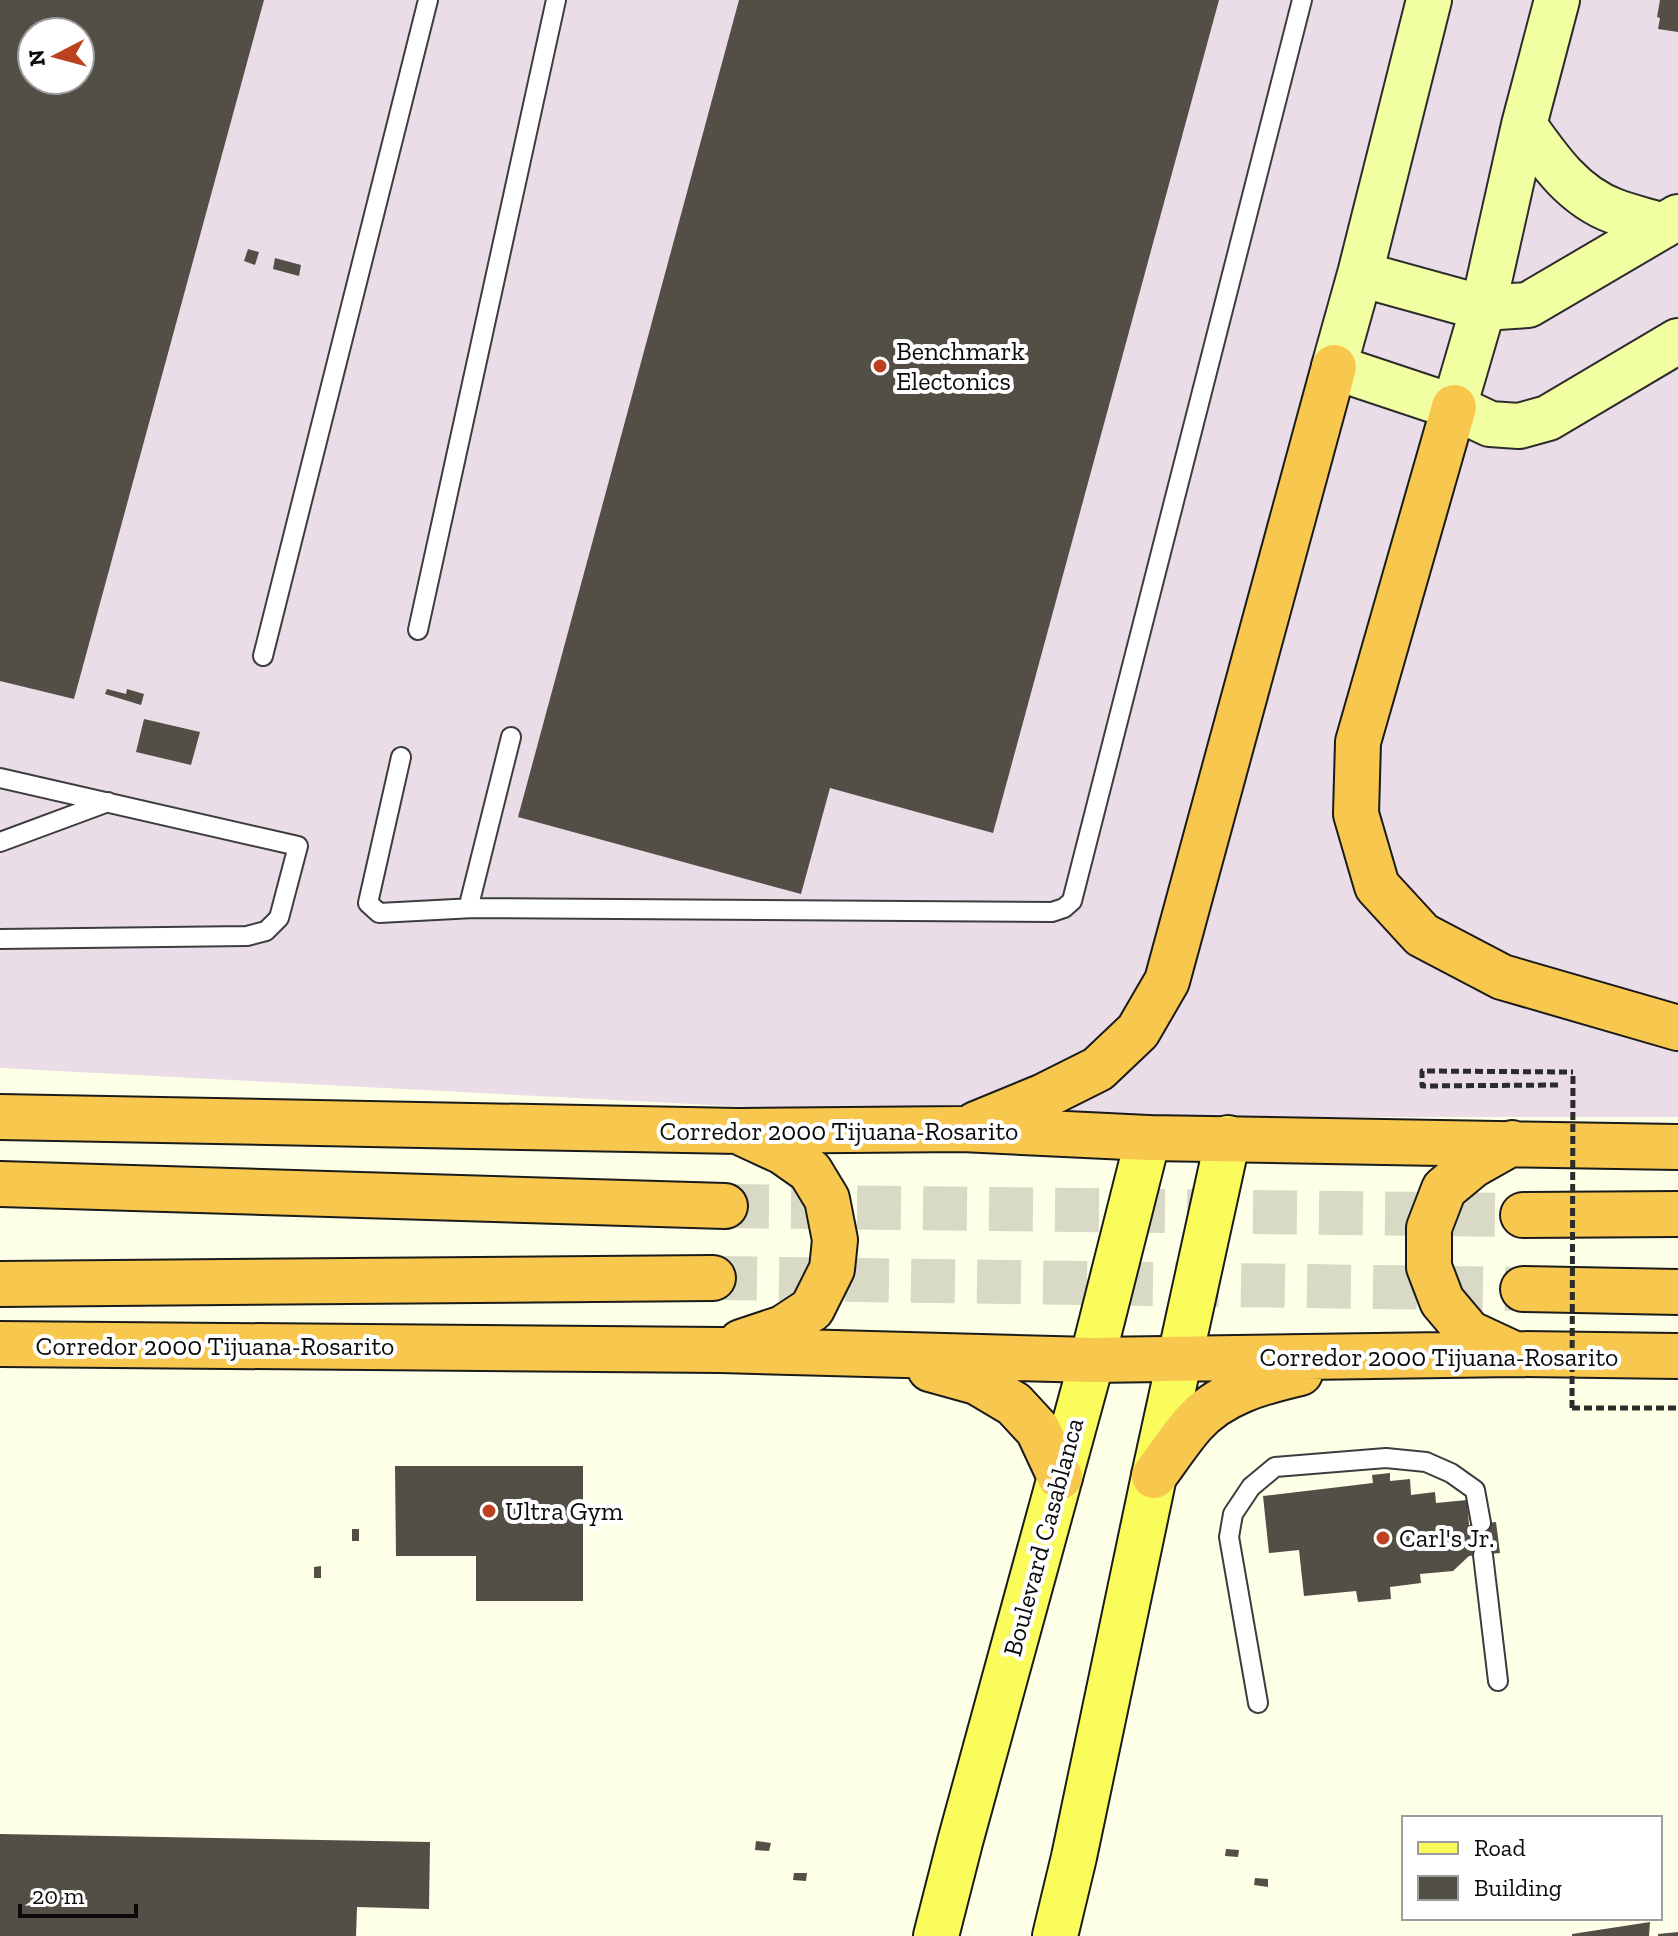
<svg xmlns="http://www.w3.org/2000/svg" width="1678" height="1936" viewBox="0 0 1678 1936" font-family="'Zilla Slab',serif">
<rect width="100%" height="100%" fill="#feffe7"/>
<path fill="#eadde8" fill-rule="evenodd" d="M0 0H1678V1117H942L0 1068ZM32 32H80V80H32Z"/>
<path fill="#534e46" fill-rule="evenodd" d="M0 0H264L74 699 0 681ZM32 32H80V80H32Z
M739 0H1219L993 833 830 788 801 894 518 817Z
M1660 0H1678V32L1658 29 1660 18 1657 17Z
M248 249 259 252 255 265 244 261Z
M275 258 301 265 299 276 273 269Z
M107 689 126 694 127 689 144 694 141 705 105 694Z
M144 719 200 732 191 765 136 752Z
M395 1466H583V1601H476V1556H396Z
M1390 1473V1481L1410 1479 1411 1495 1435 1492 1436 1503 1467 1500 1469 1525 1496 1522 1500 1553 1469 1556 1453 1571 1420 1574 1421 1583 1390 1587 1391 1599 1358 1602 1356 1591 1304 1596 1299 1550 1269 1553 1263 1496 1373 1483 1372 1475Z
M352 1529H359V1541H352Z
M321 1566V1578H314V1567Z
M0 1834 430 1842 429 1909 357 1907 356 1936H0Z
M756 1841 771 1843 769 1851 755 1850Z
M1226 1849 1239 1850 1238 1857 1225 1856Z
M794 1873H807L806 1881 793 1880Z
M1255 1878 1268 1879V1887L1254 1885Z
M1650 1922 1649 1936H1572V1934Z
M1678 1932V1936H1658V1934Z"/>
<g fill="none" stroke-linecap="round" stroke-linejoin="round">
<path stroke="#d9dac6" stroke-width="44" stroke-dasharray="44 22" stroke-linecap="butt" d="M725 1206 1523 1215
M713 1278 1523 1289"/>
<g stroke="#3d3d3d" stroke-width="22">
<path id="lane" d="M418 630 556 0
M263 656 428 0
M511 737 470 901 474 908 1052 912 1064 908 1072 901 1302 0
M401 757 368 903 379 913 474 908
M0 778 298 846 279 918 266 931 247 936 0 939
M0 842 108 802
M1483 1555 1498 1681
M1258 1703 1229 1537 1233 1514 1251 1487 1275 1467 1386 1458 1426 1462 1451 1473 1475 1490 1481 1523"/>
</g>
<g stroke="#2c2c2c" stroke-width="48">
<path id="secondary" d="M1429 0 1360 274 1334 367 1454 407 1490 424 1519 426 1548 418 1678 341
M1524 125C1548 159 1573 196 1614 211 1630 217 1647 221 1663 226
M1360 274 1483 308 1528 305 1678 217
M1454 407 1483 308 1524 125 1557 0"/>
</g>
<g stroke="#1b1b1b" stroke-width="48">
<path id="primary" d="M936 1936 960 1842 1092 1360 1148 1138
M1055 1936 1074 1857 1154 1476 1228 1138"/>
</g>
<g stroke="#1b1b1b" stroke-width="48">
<path id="highway" d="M1454 407 1358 742 1356 814 1377 886 1422 935 1502 977 1678 1028
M0 1117 739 1131 962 1129 1148 1138 1678 1147
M976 1124 1044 1096 1098 1069 1138 1031 1167 981 1334 367
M0 1184 725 1206
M1523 1215 1678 1214
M0 1284 713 1278
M1523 1289 1678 1292
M741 1342 783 1328 812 1309 832 1269 835 1240 827 1199 810 1171 783 1152 744 1134
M0 1344 720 1350 1092 1360 1515 1354 1678 1356
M1512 1353 1469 1333 1442 1301 1429 1267V1228L1444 1189 1473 1165 1512 1143
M930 1369 977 1382 1014 1404 1038 1430 1060 1477
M1154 1476C1167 1459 1179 1440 1193 1424 1220 1393 1261 1382 1300 1373"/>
</g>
<path stroke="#2c2c2c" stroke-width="5" stroke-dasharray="8 4" stroke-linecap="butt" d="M1558 1085 1422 1086V1071L1573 1072
M1572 1408H1678"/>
<use href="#lane" stroke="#fff" stroke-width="18"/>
<use href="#secondary" stroke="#f1ffa2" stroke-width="44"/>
<use href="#primary" stroke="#f9fc5b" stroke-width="44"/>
<use href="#highway" stroke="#f8c74d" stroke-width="44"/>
<path stroke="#2c2c2c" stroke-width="5" stroke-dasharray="8 4" stroke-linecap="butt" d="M1572 1408 1573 1072"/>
</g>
<g fill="#bc4121" stroke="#fff" stroke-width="3">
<circle cx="880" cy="366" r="8"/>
<circle cx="489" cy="1511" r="8"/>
<circle cx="1383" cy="1538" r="8"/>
</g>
<g text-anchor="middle" stroke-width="8" stroke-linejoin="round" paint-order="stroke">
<g font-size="26" fill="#0a0a0a" stroke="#fff" text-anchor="start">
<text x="896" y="360">Benchmark<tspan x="896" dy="30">Electonics</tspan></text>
<text x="505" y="1520">Ultra Gym</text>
<text x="1399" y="1547">Carl's Jr.</text>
</g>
<g font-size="26" fill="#0a0a0a" stroke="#fff">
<text x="839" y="1140">Corredor 2000 Tijuana-Rosarito</text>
<text x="215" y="1355">Corredor 2000 Tijuana-Rosarito</text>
<text x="1439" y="1366">Corredor 2000 Tijuana-Rosarito</text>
<text transform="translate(1043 1537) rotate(-75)" y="9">Boulevard Casablanca</text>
</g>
</g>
<rect x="1402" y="1816" width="260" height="104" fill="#ffffff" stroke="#9d9d9d" stroke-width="2"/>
<rect x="1418" y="1842" width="40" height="12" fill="#f9fc5b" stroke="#9d9d9d" stroke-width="2"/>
<text x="1474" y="1856" font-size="24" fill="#0a0a0a">Road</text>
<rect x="1418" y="1876" width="40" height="24" fill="#534e46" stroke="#9d9d9d" stroke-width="2"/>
<text x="1474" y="1896" font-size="24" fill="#0a0a0a">Building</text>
<g transform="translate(56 56) rotate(264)"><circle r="38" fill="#ffffff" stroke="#9d9d9d" stroke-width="2"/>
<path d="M0-6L14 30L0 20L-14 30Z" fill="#bc4121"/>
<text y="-12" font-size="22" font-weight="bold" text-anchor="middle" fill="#0a0a0a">N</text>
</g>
<path d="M20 1904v12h116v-12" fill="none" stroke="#0a0a0a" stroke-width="4"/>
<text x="32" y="1904" font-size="24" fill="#0a0a0a" stroke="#ffffff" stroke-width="6" paint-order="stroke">20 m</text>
</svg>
